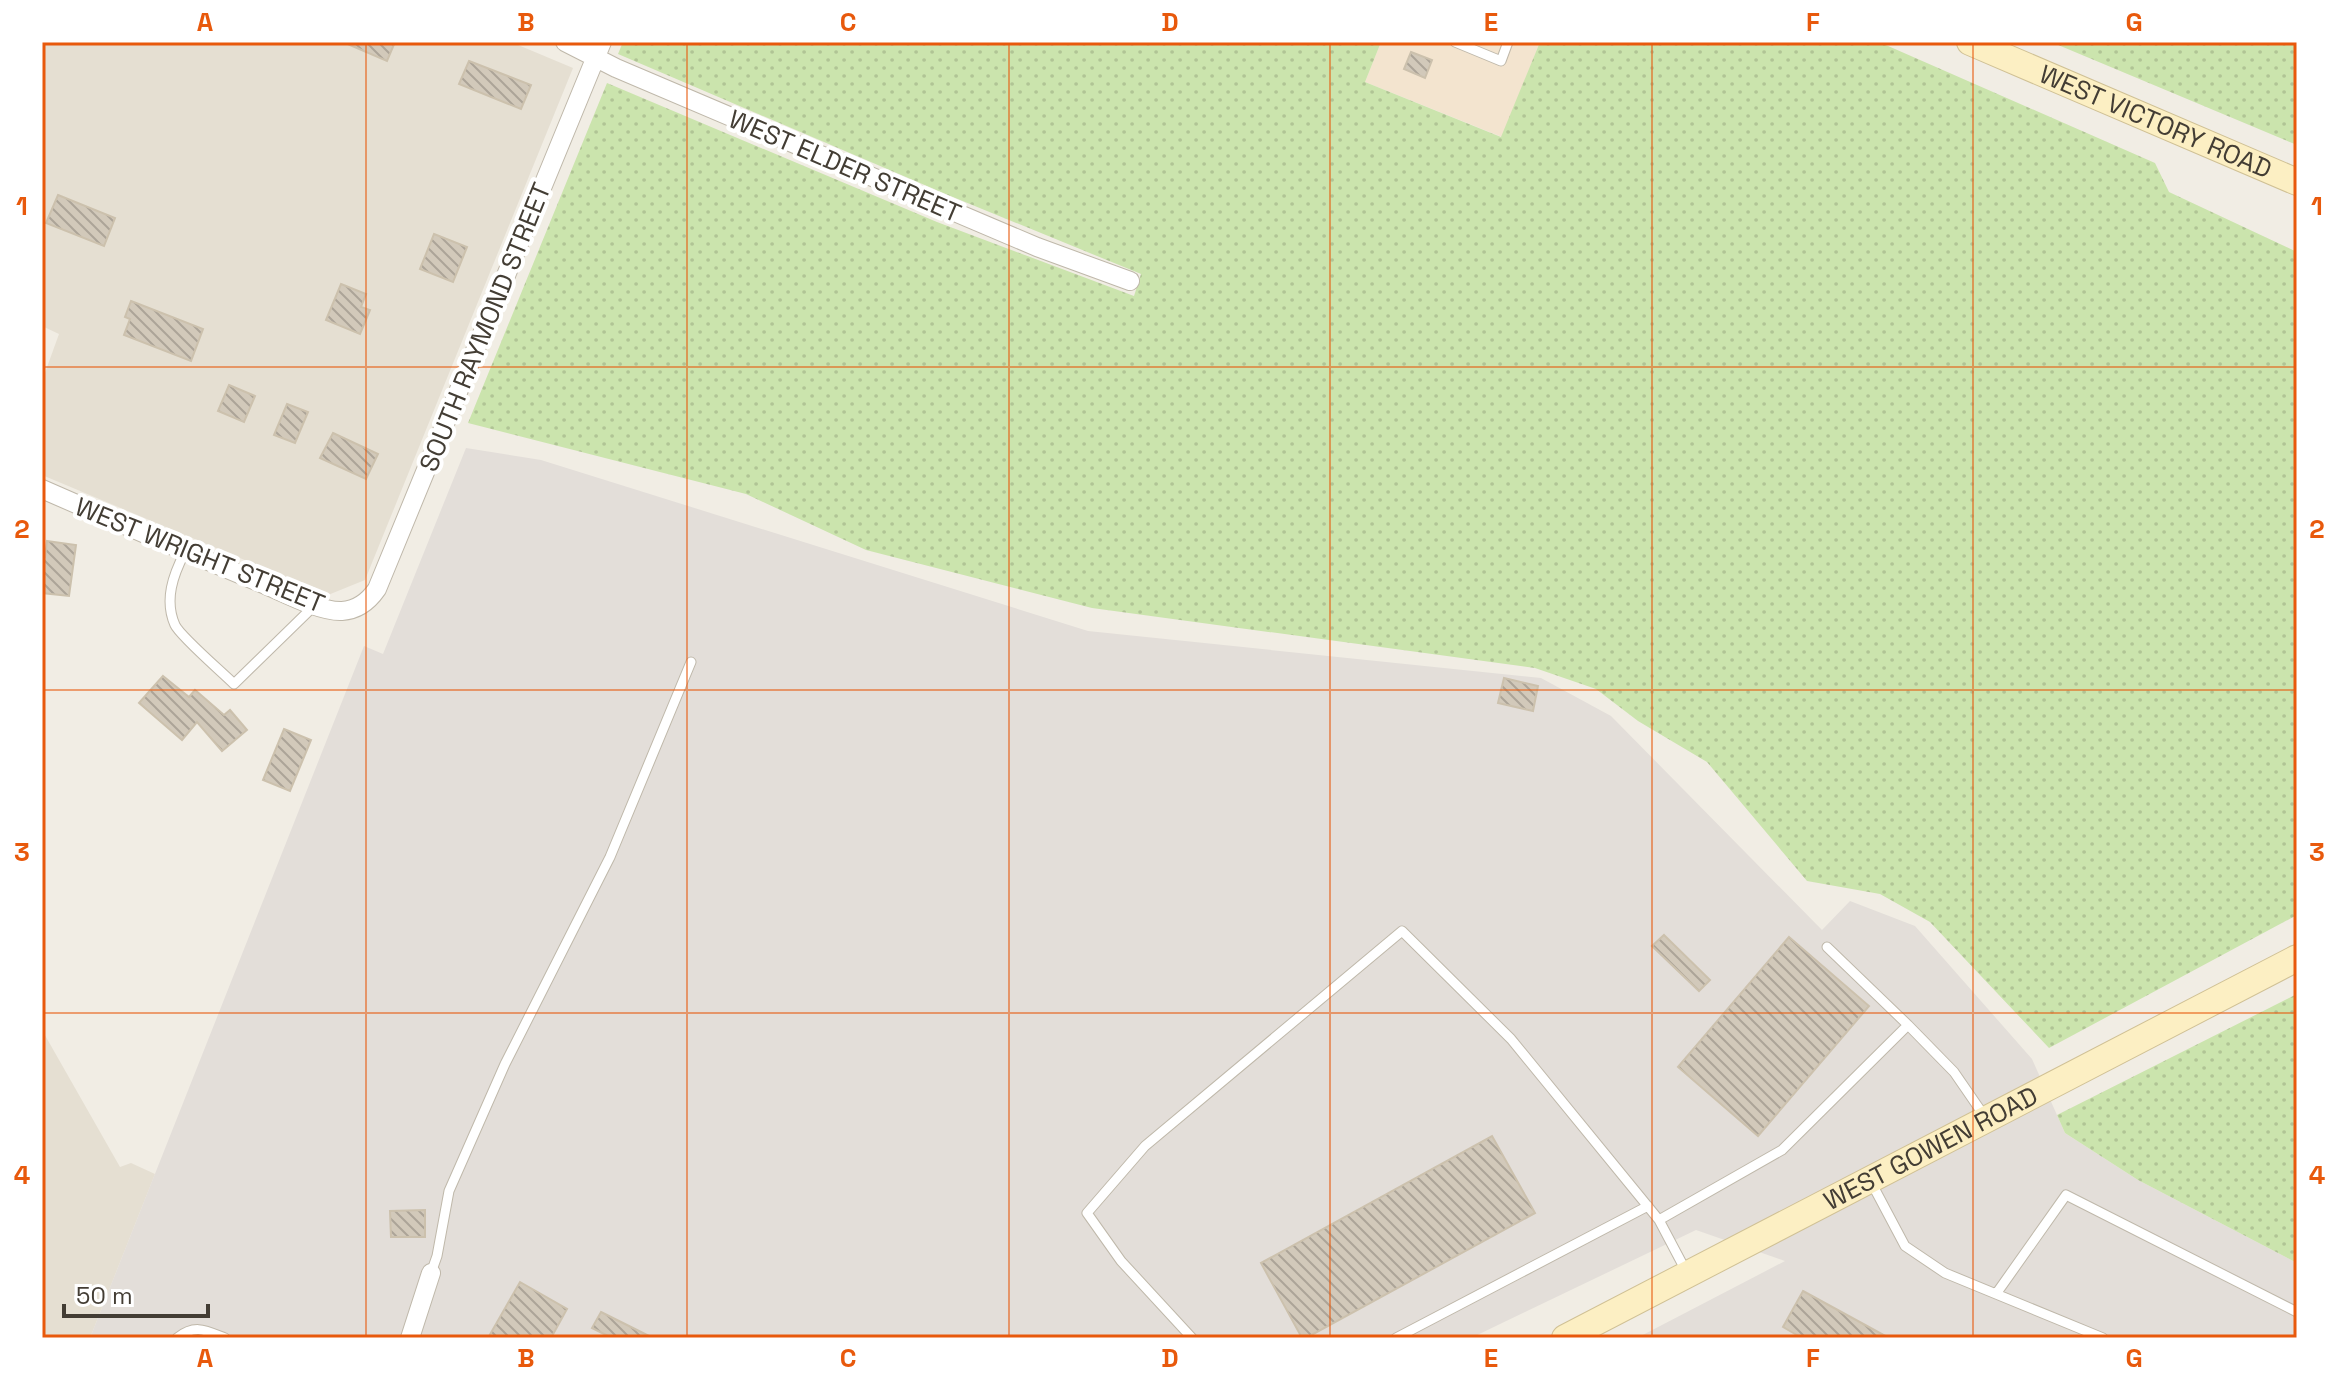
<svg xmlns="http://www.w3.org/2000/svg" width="2339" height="1380" viewBox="0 0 2339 1380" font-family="'Space Grotesk',sans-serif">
<defs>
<pattern id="grass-dots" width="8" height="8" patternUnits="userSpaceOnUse" patternTransform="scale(2)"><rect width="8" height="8" fill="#cbe4ad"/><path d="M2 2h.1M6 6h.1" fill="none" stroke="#b0c495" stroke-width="1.8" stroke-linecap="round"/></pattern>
<pattern id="building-back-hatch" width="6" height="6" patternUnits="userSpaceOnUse" patternTransform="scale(2)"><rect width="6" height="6" fill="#d2c9ba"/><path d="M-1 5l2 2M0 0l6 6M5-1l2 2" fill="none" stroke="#aca498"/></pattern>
</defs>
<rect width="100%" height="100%" fill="#f1ede4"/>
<path fill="#e5dfd2" d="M42 42H511L573 68 365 580 328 595 42 475V381L59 334 42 326Z
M42 1030 120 1167 131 1163 155 1174 90 1338H42Z"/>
<path fill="#f3e4cf" d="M1381 42H1540L1502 137 1365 82Z"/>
<path fill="#e3ded9" d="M466 448 541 460 1088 631 1541 678 1611 716 1822 930 1850 901 1915 926 2032 1059 2065 1133 2138 1180 2297 1263V1338H1637L1785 1261 1696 1230 1471 1338H90L364 646 383 654Z"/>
<path fill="url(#grass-dots)" d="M623 42H1381L1365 82 1501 137 1540 42H1879L2155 163 2169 192 2297 252V915L2049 1048 1930 922 1880 894 1807 881 1707 762 1638 721 1596 689 1535 668 1092 608 866 550 746 494 468 423 607 83 937 222 1134 296 1141 274 948 195 618 54Z
M2051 42H2297V145Z
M2297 994V1263L2138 1180 2065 1133 2057 1115Z"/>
<path fill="url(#building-back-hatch)" stroke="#ccc1ad" stroke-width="2" d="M343 42H395L387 61Z
M1411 52 1432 60 1425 78 1404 69Z
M469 61 531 85 521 109 459 84Z
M58 195 115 218 104 246 46 223Z
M434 234 467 247 453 282 420 269Z
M341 284 366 294 361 307 370 310 360 334 326 320Z
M131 301 203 329 191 361 124 335 130 319 125 317Z
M229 385 255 396 244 422 218 411Z
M287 404 308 412 295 443 274 435Z
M333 433 378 454 366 479 320 458Z
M47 541 76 545 69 596 42 593V556L45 557Z
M163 676 189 697 195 690 224 715 230 710 247 730 222 751 197 722 182 740 139 703Z
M1504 678 1538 686 1533 711 1498 703Z
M284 729 311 740 290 791 263 780Z
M1664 935 1710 980 1699 991 1652 946Z
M1789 937 1869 1006 1758 1136 1678 1067Z
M1492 1136 1535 1213 1306 1338H1302L1261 1263Z
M425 1210V1237H391L390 1211Z
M520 1282 567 1309 551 1338H488Z
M1803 1291 1889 1338H1802L1783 1327Z
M601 1312 653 1338H612L592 1328Z"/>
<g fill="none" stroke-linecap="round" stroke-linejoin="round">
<g stroke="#bfb8aa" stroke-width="11">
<path id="lane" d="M1455 42 1501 61 1508 42
M185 552C173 575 164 600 175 625 180 636 223 673 234 684L315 605
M1827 947 1908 1025
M1871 1182 1905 1246 1945 1273 2103 1338
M1686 1271 1659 1220 1782 1150 1908 1025 1954 1072 1985 1117
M431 1273 437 1256 449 1191 505 1064 610 857 691 662
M1996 1294 2066 1195 2297 1312
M177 1338C195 1324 205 1330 225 1338
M1192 1338 1121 1261 1087 1213 1145 1146 1402 931 1511 1039 1659 1220
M1396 1338 1648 1206"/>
</g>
<g stroke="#bfb8aa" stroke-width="20">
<path id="street" d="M565 42 616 68 1037 247 1130 281
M42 489C115 521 188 553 261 583 283 592 319 612 342 611 357 610 368 602 377 589L602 42
M410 1338 431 1273"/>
</g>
<g stroke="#d0c195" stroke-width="28">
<g id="secondary">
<path id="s1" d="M1970 42 2297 182"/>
<path id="s2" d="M1565 1338 2297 958"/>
</g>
</g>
<use href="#lane" stroke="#fff" stroke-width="9"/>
<use href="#street" stroke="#fff" stroke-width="18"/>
<use href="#secondary" stroke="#fcefc3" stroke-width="26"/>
</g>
<path fill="none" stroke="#e8590c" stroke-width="2" stroke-opacity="0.55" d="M366 42V1338M687 42V1338M1009 42V1338M1330 42V1338M1652 42V1338M1973 42V1338M42 367H2297M42 690H2297M42 1013H2297"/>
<g text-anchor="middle" stroke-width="8" stroke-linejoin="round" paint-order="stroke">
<g font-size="26" fill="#433d34" stroke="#fff">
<text dy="9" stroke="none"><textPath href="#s1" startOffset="202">WEST VICTORY ROAD</textPath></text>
<text transform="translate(845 166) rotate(23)" y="9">WEST ELDER STREET</text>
<text transform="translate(485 327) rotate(-68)" y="9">SOUTH RAYMOND STREET</text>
<text transform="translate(200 555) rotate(22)" y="9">WEST WRIGHT STREET</text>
<text dy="9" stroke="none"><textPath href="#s2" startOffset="412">WEST GOWEN ROAD</textPath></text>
</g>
</g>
<rect width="2339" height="1380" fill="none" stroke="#ffffff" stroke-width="88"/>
<path d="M64 1304v12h144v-12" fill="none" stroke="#433d34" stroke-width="4"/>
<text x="76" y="1304" font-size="24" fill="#433d34" stroke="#ffffff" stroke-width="6" paint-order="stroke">50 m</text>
<rect x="44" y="44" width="2251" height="1292" fill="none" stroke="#e8590c" stroke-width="3"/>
<g font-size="26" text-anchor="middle" font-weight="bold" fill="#e8590c">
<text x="205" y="31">A</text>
<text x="526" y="31">B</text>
<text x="848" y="31">C</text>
<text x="1170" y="31">D</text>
<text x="1491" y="31">E</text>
<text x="1813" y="31">F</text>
<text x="2134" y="31">G</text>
<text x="22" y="215">1</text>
<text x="2317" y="215">1</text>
<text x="22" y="538">2</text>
<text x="2317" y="538">2</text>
<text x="22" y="861">3</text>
<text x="2317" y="861">3</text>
<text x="22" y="1184">4</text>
<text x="2317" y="1184">4</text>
<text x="205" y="1367">A</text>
<text x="526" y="1367">B</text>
<text x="848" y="1367">C</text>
<text x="1170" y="1367">D</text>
<text x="1491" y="1367">E</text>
<text x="1813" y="1367">F</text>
<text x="2134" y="1367">G</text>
</g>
</svg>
